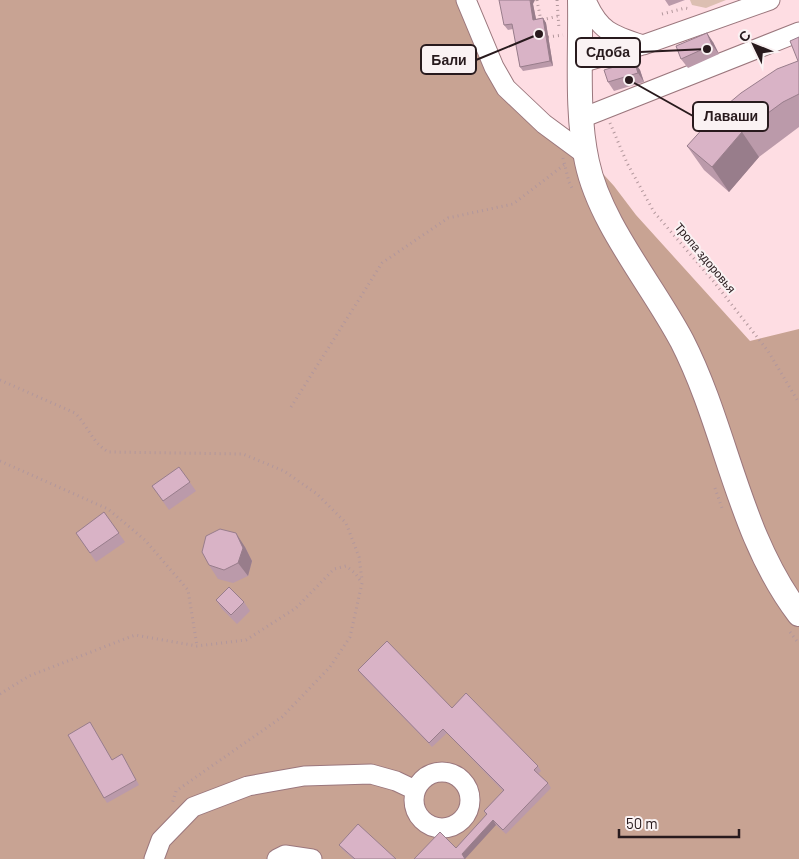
<svg xmlns="http://www.w3.org/2000/svg" width="799" height="859" viewBox="0 0 799 859" font-family="Barlow,sans-serif">
<rect width="100%" height="100%" fill="#fedde3"/>
<path fill="#dcbfb2" d="M690 0H726L706 8 692 5Z"/>
<path fill="#c8a393" d="M0 0H466L494 67 586 155 614 186 636 215 750 341 799 329V859H0Z"/>
<g fill="none" stroke-linecap="round" stroke-linejoin="round">
<g stroke="#9b777d" stroke-width="21">
<path id="minor" d="M466 0 494 67 506 88 544 124 586 155
M586 0C599 31 612 35 643 45
M581 63 643 45 770 0
M582 118 799 32
M414 800a28 28 0 1 1 56 0a28 28 0 1 1-56 0Z
M154 859 161 840 193 807 248 786 304 776 371 774 396 781 415 790
M277 859 285 855 312 859"/>
</g>
<g stroke="#9b777d" stroke-width="26">
<path id="major" d="M580 0C581 51 576 113 587 162 600 224 652 284 682 341 727 429 738 534 799 614"/>
</g>
<path stroke="#b2979c" stroke-width="3" stroke-dasharray="1 4" stroke-linecap="butt" d="M537 0 541 21
M557 0 559 29
M662 14 685 8 691 9
M542 20 558 16
M548 37 563 35
M610 123 627 163 654 212 714 282 768 351 799 403
M563 158 569 182 573 190
M0 380 75 413C89 427 91 441 108 452L243 454 284 471 317 494 346 523 359 557 362 580
M291 407 382 263 448 218 513 204 564 165
M0 461 108 509 145 540 188 590 197 646
M715 488 723 511
M790 632 799 644
M0 694 29 676 135 635 197 646 246 640 296 608 334 569 346 566 355 573 362 583 350 637 330 667 282 717 176 791 172 804"/>
<use href="#minor" stroke="#fff" stroke-width="19"/>
<use href="#major" stroke="#fff" stroke-width="24"/>
</g>
<path fill="#bb9aaa" d="M665 0H685L669 6Z
M533 4 536 19 543 18 546 23 553 66 523 71 520 67 513 29 508 30 504 25Z
M799 37V127L759 157 729 192 704 170 687 146 798 61Z
M713 42 719 54 688 68 681 59Z
M634 61 640 70 644 82 614 91 608 82Z
M179 467 196 491 169 510 152 486Z
M104 512 125 542 96 562 76 533Z
M245 547 252 561 248 576 233 583 218 579 209 565Z
M216 600 244 602 250 611 237 624 222 609Z
M358 670 452 708 538 766 541 771 538 774 548 783 551 788 506 834 496 825 456 848 486 815 484 811 503 791 447 733 432 747 361 674Z
M90 722 112 760 125 759 139 785 107 803 104 798Z
M339 845 396 859H353L342 849Z"/>
<path fill="#987d8b" d="M530 0H535L533 4 537 24 533 20Z
M543 18 546 23 553 66 550 61Z
M707 33 713 42 719 54 712 45Z
M634 61 640 70 644 82 638 73Z
M742 132 759 157 729 192 712 167Z
M236 533 245 547 252 561 248 576 238 563Z
M493 820 496 825 465 859 462 854Z"/>
<path fill="#d9b3c6" stroke="#987d8b" d="M499 0H530L533 20 543 18 550 61 520 67 512 24 504 25Z
M707 33 712 45 681 59 676 46Z
M799 37V94L783 102 742 132 712 167 687 146 716 114 741 93 777 69 798 61 790 41Z
M634 61 638 73 608 82 604 70Z
M179 467 190 482 163 501 152 486Z
M104 512 119 533 90 553 76 533Z
M220 529 236 533 243 548 238 563 224 570 209 565 202 552 206 536Z
M229 587 244 602 231 615 216 600Z
M387 641 452 708 466 693 538 766 534 770 548 783 503 830 493 820 462 854 465 859H414L440 832 456 848 487 814 484 811 504 790 443 729 429 743 358 670Z
M90 722 112 760 122 754 136 780 104 798 68 735Z
M358 824 396 859H355L339 845Z"/>
<g text-anchor="middle" stroke-width="4" stroke-linejoin="round" paint-order="stroke">
<g font-size="12" fill="#281a1d" stroke="#faf2f3">
<text transform="translate(705 258) rotate(50)" y="4">Тропа здоровья</text>
</g>
</g>
<path fill="none" stroke="#281a1d" stroke-width="2" d="M707 49L640 52M539 34L476 60M629 80L693 116"/>
<g fill="#281a1d" stroke="#faf2f3" stroke-width="2">
<circle cx="707" cy="49" r="5"/>
<circle cx="539" cy="34" r="5"/>
<circle cx="629" cy="80" r="5"/>
</g>
<g fill="#faf2f3" stroke="#281a1d" stroke-width="2">
<rect x="576" y="38" width="64" height="29" rx="5"/>
<rect x="421" y="45" width="55" height="29" rx="5"/>
<rect x="693" y="102" width="75" height="29" rx="5"/>
</g>
<g font-size="14" text-anchor="middle" font-weight="bold" fill="#281a1d">
<text x="608" y="57">Сдоба</text>
<text x="449" y="65">Бали</text>
<text x="731" y="121">Лаваши</text>
</g>
<g transform="translate(754 45) rotate(313)" stroke="#faf2f3" stroke-width="4" paint-order="stroke">
<path d="M0-4L9 19L0 12L-9 19Z" fill="#281a1d"/>
<text y="-8" font-size="14" font-weight="bold" text-anchor="middle" fill="#281a1d">С</text>
</g>
<path d="M619 829v8h120v-8" fill="none" stroke="#281a1d" stroke-width="2.5"/>
<text x="626" y="829" font-size="15" fill="#281a1d" stroke="#faf2f3" stroke-width="4" paint-order="stroke">50 m</text>
</svg>
